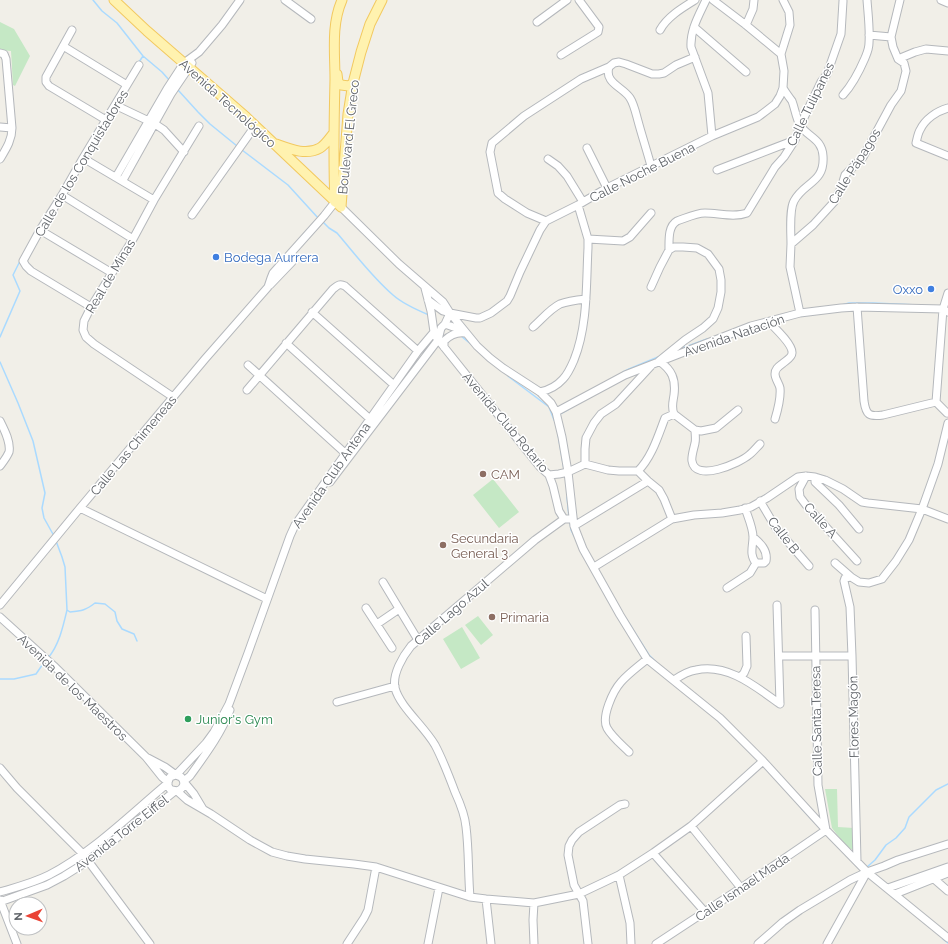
<svg xmlns="http://www.w3.org/2000/svg" width="948" height="944" viewBox="0 0 948 944" font-family="Raleway,sans-serif">
<rect width="100%" height="100%" fill="#f1efe8"/>
<path fill="#c5e8c5" d="M0 22 14 29 30 56 15 86 13 85 11 51 0 50Z
M493 479 519 512 499 528 473 495Z
M478 616 493 635 481 645 465 625Z
M462 627 480 658 461 669 443 639Z
M825 789H837L838 827 854 828V851L845 845 832 828Z"/>
<g fill="none" stroke-linecap="round" stroke-linejoin="round">
<path stroke="#aadaff" stroke-width="1.5" d="M93 0 102 11 117 23 143 56 162 72 170 81
M139 62 143 56
M178 90 198 112 210 124 237 146
M242 150 288 185 319 219
M322 221 329 228 337 233C355 254 372 277 393 295 403 304 417 310 429 315
M842 305 849 303H873L918 305
M461 336 472 345
M0 337 20 291 13 275 20 261
M677 350 707 339
M0 362 18 403 33 441 45 493 42 508 44 518 54 536
M623 372 629 369 658 357
M508 376 549 407 554 420
M560 414 569 409
M558 434 564 469
M567 497 569 517
M570 521 571 530 574 536
M56 541 62 557 65 567 67 610 70 612C82 611 86 610 95 603L105 604 115 612 117 621 122 629 134 634 137 641
M625 617 649 655 657 663
M48 658C59 645 63 627 67 610
M0 679H14L36 674 45 661
M802 809 820 828
M867 867 875 860 886 845 896 838 905 828 909 817 936 790 948 784
M943 939 948 943"/>
<g stroke="#b5b8bc" stroke-width="9">
<path id="minor" d="M285 0 311 19
M706 0C699 15 690 30 691 47L708 93 712 136
M713 0 746 25 781 54
M941 0 948 3
M537 22 567 0
M746 25 753 9 754 0
M694 27 746 72
M72 30 46 77V82L49 86 106 120
M660 30C667 17 682 8 695 0
M869 35 891 37
M63 46 127 85
M0 53 4 54 6 59 12 128C12 140 6 149 0 159
M561 55 598 32 599 27 579 0
M898 59 915 52 926 49 948 51
M609 67C604 83 623 87 630 98 634 104 636 114 638 121 642 136 647 151 651 166
M783 88C786 93 789 97 792 101 795 109 796 118 800 125 807 137 822 138 823 156 825 183 804 182 794 201 789 210 791 233 791 244
M843 95C853 84 859 72 865 58 867 53 869 49 869 43 870 29 868 14 867 0
M115 105 155 124 164 130 184 152
M948 108C937 111 925 119 920 130 918 133 917 139 916 143L948 156
M0 127 12 128
M587 148 607 188
M83 158 154 200
M548 159 558 166 567 176 583 202
M717 170 795 140
M116 177 167 89 184 63 199 52 222 25 240 0
M123 180 171 94 192 63
M62 195 133 239
M341 207 399 264 443 302 450 313 477 346 490 358 503 368 540 392 551 403 556 412 562 437 568 472 574 526 583 549 620 615 647 659 720 718 763 761 826 830 867 872 948 938
M192 215 255 126
M546 221 527 213 505 199 498 193 490 152 492 143 524 116 581 79 609 67 614 63 619 62 626 64 652 74H659L664 73 676 65 695 57
M40 230 112 273
M588 239 623 241 630 237 651 213
M669 250C669 240 668 226 677 221 686 218 696 213 705 213 718 213 734 218 747 213L775 167 784 157 795 140 800 126 821 82 827 74 841 34 843 1
M270 285 292 262 293 256 291 253
M651 287 660 267 669 250 674 247H683L697 248 708 254 719 269 721 280V292L718 308 713 319 703 328 685 340 659 361C672 370 676 379 674 395 673 402 671 407 674 414L695 430 701 431 716 428 738 410
M428 300 443 311 450 313 476 318H480L491 313 507 301 510 296 520 272 540 230 546 221 578 205 607 188 712 136 758 117 766 111 775 104 780 96 783 88 784 71 781 54 790 25 789 12 783 0
M91 307 31 271 26 266 23 261 40 230 62 195 83 158 139 65
M857 307 864 401C866 415 869 417 883 415L936 402 947 413
M312 312 394 385
M800 313 790 267 791 244 813 225 834 202 841 188 845 175 863 157 891 105 901 91 906 71 904 63 898 59 893 47 891 37 900 0
M769 322C775 328 793 345 792 353 792 358 785 361 782 364 778 367 775 369 775 374 775 379 779 383 780 388 781 398 778 409 775 419
M445 324 456 328 459 332
M533 327C542 319 550 309 560 304 568 301 577 300 586 299
M436 337 540 467 549 475 553 486 559 511 564 519
M286 343 370 419
M444 347V341C450 335 457 332 465 333
M248 365 345 453
M247 390 333 289C337 286 339 283 345 286L418 351
M540 392C549 390 556 387 563 379 568 374 571 367 574 360 588 325 586 285 588 248V239L578 205
M173 397 94 344 86 337 83 330 84 321 91 307 133 239 154 200 199 126
M936 402 943 309 948 293
M556 412 625 375 751 326 800 313 841 308 857 307 943 309 948 312
M0 421C4 429 11 442 9 452 7 457 3 462 0 466
M695 430C695 434 696 439 695 443 694 448 691 457 692 461 695 483 740 463 749 455 753 452 756 448 760 444
M585 464V449L586 438 594 423 601 414 616 404 651 366
M638 471C652 457 658 436 665 418L674 414
M549 475 559 474 568 472 585 464 608 470 619 471H638L648 481 659 490 664 499 672 519
M806 476 799 489 800 497 806 505 857 561
M815 477V482L839 505 859 529
M330 482 438 340 441 328 445 324 450 313
M760 501 776 528 809 566
M80 508 267 599
M745 508C748 517 753 528 753 537 753 546 749 555 756 563H764L766 561C768 550 760 543 753 537
M574 526 648 481
M835 563 851 577 859 582 869 583 882 579 896 561 909 540 922 509 938 464 948 423
M594 567 672 519 694 515 722 513 740 510 751 507 767 498 798 477 806 476 815 477 825 480 843 489 862 502 868 503 922 509 948 519
M851 577 845 578 844 581 850 607 852 656 857 861
M383 582 418 640
M727 588 750 573 756 563
M0 605 80 508 205 359 268 287 271 278 273 273 324 216 335 202
M777 605 780 704
M366 608 392 648
M0 617 54 666 146 757 162 777 168 782
M377 624 399 609
M779 656H852
M740 677 744 673 747 666 746 636
M674 680C680 676 688 671 696 670 728 663 756 687 780 704
M337 702 395 686
M629 752C622 745 612 737 607 728 601 717 613 691 621 682 629 673 639 666 647 659
M148 758 165 767 176 775
M0 768 17 788 83 854 150 944
M176 775 206 743 214 732 229 704 248 653 290 536 295 525 418 351 434 332 431 311 425 288
M184 781 190 776C205 755 221 734 230 710
M184 782 194 794 203 809
M177 791C184 789 186 782 181 777L176 775 170 777 168 782V786L170 789 172 790 177 791 187 800 211 814 250 840 272 852 287 856 305 859 354 864 376 867 470 897 486 899 534 903 579 894 619 875 653 853 691 826 763 761
M691 826 741 888
M653 853 705 912
M619 875 630 923 631 944
M931 875 933 878 948 891
M888 888 948 867
M0 892C17 887 33 883 49 875 92 853 131 814 168 783
M895 894 948 873
M470 897C468 873 469 850 466 827 465 815 460 803 455 792 449 776 443 760 435 745 424 726 400 707 395 688 392 674 403 656 411 646L535 540 564 519H573
M486 899 491 944
M0 900 17 944
M0 902 47 885 64 876 88 861 175 791
M534 903 533 920 534 944
M347 944 364 918 368 910 376 867
M428 944 439 888
M588 944 583 901 574 885 568 855 569 846 572 840 579 832 620 805 625 804
M656 944 741 888 826 830 818 785 815 610
M758 944 783 922 800 910 850 880 867 872 884 866 898 860 948 844
M827 944 867 872"/>
</g>
<g stroke="#f2c960" stroke-width="11">
<path id="major" d="M114 0 147 31 246 117 341 207
M337 74 338 82 341 85 349 86 353 83
M276 144C290 149 306 156 320 148 325 145 329 139 333 134
M335 202C333 161 334 120 335 79 335 53 331 25 342 0
M341 207 348 114 353 83 361 52 370 24 382 0"/>
</g>
<use href="#minor" stroke="#fff" stroke-width="7"/>
<use href="#major" stroke="#fff2af" stroke-width="9"/>
</g>
<g fill="#3f7fe0" stroke="#fff" stroke-width="1.5">
<circle cx="216" cy="257" r="4"/>
<circle cx="931" cy="289" r="4"/>
</g>
<g fill="#8d6e63" stroke="#fff" stroke-width="1.5">
<circle cx="483" cy="474" r="4"/>
<circle cx="443" cy="545" r="4"/>
<circle cx="492" cy="617" r="4"/>
</g>
<circle fill="#2e9e5b" stroke="#fff" stroke-width="1.5" cx="188" cy="719" r="4"/>
<g text-anchor="middle" stroke-width="3" stroke-linejoin="round" paint-order="stroke">
<g font-size="13" fill="#5f6368" stroke="#fff">
<text transform="translate(228 103) rotate(42)" y="5">Avenida Tecnológico</text>
<text transform="translate(810 104) rotate(-64)" y="5">Calle Tulipanes</text>
<text transform="translate(348 137) rotate(-84)" y="5">Boulevard El Greco</text>
<text transform="translate(81 163) rotate(-59)" y="5">Calle de los Conquistadores</text>
<text transform="translate(854 166) rotate(-58)" y="5">Calle Pápagos</text>
<text transform="translate(642 172) rotate(-27)" y="5">Calle Noche Buena</text>
<text transform="translate(110 276) rotate(-59)" y="5">Real de Minas</text>
<text transform="translate(734 335) rotate(-19)" y="5">Avenida Natación</text>
<text transform="translate(506 422) rotate(50)" y="5">Avenida Club Rotario</text>
<text transform="translate(133 445) rotate(-50)" y="5">Calle Las Chimeneas</text>
<text transform="translate(331 475) rotate(-55)" y="5">Avenida Club Antena</text>
<text transform="translate(821 520) rotate(48)" y="5">Calle A</text>
<text transform="translate(784 535) rotate(52)" y="5">Calle B</text>
<text transform="translate(451 612) rotate(-41)" y="5">Calle Lago Azul</text>
<text transform="translate(73 687) rotate(44)" y="5">Avenida de los Maestros</text>
<text transform="translate(853 717) rotate(-91)" y="5">Flores Magón</text>
<text transform="translate(816 721) rotate(-91)" y="5">Calle Santa Teresa</text>
<text transform="translate(121 833) rotate(-38)" y="5">Avenida Torre Eiffel</text>
<text transform="translate(742 887) rotate(-34)" y="5">Calle Ismael Mada</text>
</g>
<g font-size="13" fill="#366cbe" stroke="#fff" text-anchor="start">
<text x="224" y="262">Bodega Aurrera</text>
<text x="923" y="294" text-anchor="end">Oxxo</text>
</g>
<g font-size="13" fill="#785e54" stroke="#fff" text-anchor="start">
<text x="491" y="479">CAM</text>
<text x="451" y="543">Secundaria<tspan x="451" dy="15">General 3</tspan></text>
<text x="500" y="622">Primaria</text>
</g>
<g font-size="13" fill="#27864d" stroke="#fff" text-anchor="start">
<text x="196" y="724">Junior's Gym</text>
</g>
</g>
<g transform="translate(28 916) rotate(268)"><circle r="19" fill="#ffffff" stroke="#bfc1c3"/>
<path d="M0-3L7 15L0 10L-7 15Z" fill="#ea4335"/>
<text y="-6" font-size="11" font-weight="bold" text-anchor="middle" fill="#5f6368">N</text>
</g>
</svg>
